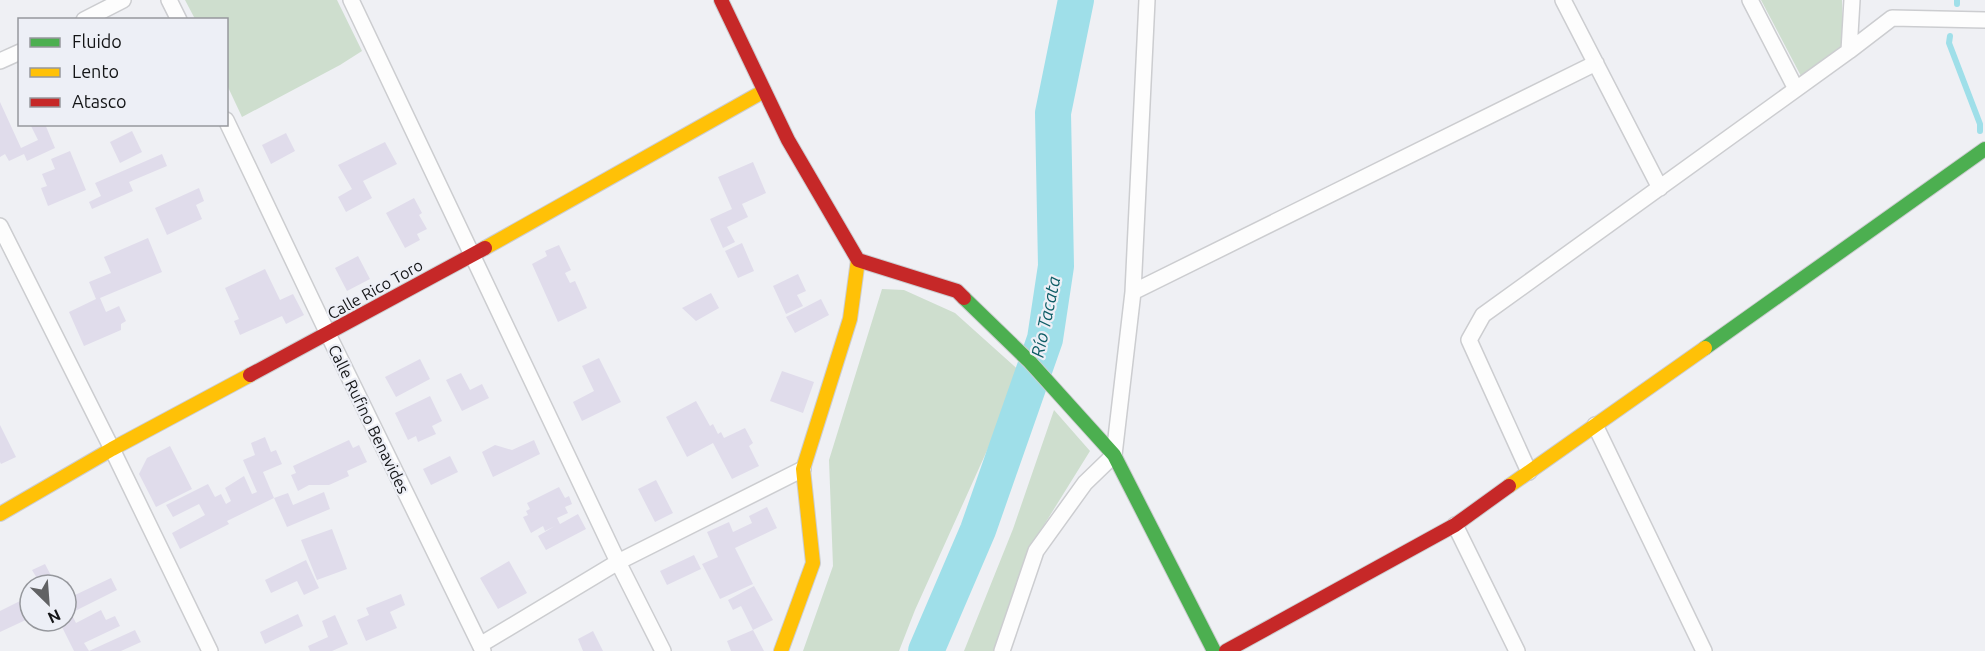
<svg xmlns="http://www.w3.org/2000/svg" width="1985" height="651" viewBox="0 0 1985 651" font-family="Ubuntu,sans-serif">
<rect width="100%" height="100%" fill="#eff0f4"/>
<path fill="#cedece" d="M185 0H337L362 51 340 65 242 117 227 85 226 20 195 19Z
M1761 0H1842L1843 45 1801 76Z
M882 289 904 290 955 313 1022 373 915 610 899 651H803L833 566 829 460Z
M1054 410 1090 451 1031 546 994 651H964L1013 529Z"/>
<g fill="none" stroke-linecap="round" stroke-linejoin="round">
<path stroke="#9fdfe9" stroke-width="6" d="M1957 4V0
M1950 36 1949 43 1980 124V131"/>
<path stroke="#9fdfe9" stroke-width="36" d="M926 651 978 530 1045 339 1056 266 1053 113 1076 0"/>
</g>
<path fill="#e0dceb" d="M0 102 21 148 38 140 30 124H45L55 148 27 161 24 154 9 161 5 154 0 157Z
M132 131 142 152 120 163 110 142Z
M286 133 295 151 271 164 262 145Z
M385 142 397 164 363 181 372 198 346 212 338 197 352 189 338 165Z
M70 151 86 190 48 206 41 188 47 186 42 174 55 169 51 159Z
M162 154 167 166 129 182 133 191 92 209 89 202 101 196 95 183Z
M753 162 766 193 742 204 748 217 727 227 735 242 723 248 710 219 732 209 718 177Z
M199 188 204 201 196 205 202 219 167 235 155 208Z
M414 198 422 213 419 215 427 229 417 234 420 240 405 248 386 213Z
M148 238 162 272 100 298 106 312 119 306 126 321 121 324V330L84 346 69 312 96 299 89 282 111 273 104 257Z
M742 243 754 271 738 278 725 251Z
M559 245 571 270 565 273 570 283 575 281 587 308 558 322 532 264 547 256 545 251Z
M358 256 370 279 347 291 335 268Z
M265 269 280 300 293 294 304 315 286 324 282 316 240 335 234 321 239 319 225 288Z
M798 274 806 291 797 295 803 306 786 314 773 286Z
M711 293 719 308 696 321 682 308Z
M821 299 829 315 795 333 786 317Z
M599 358 621 402 582 421 573 402 594 391 582 366Z
M420 359 430 379 396 397 385 377Z
M782 371 814 382 803 413 770 401Z
M461 373 470 390 482 384 489 398 462 411 446 380Z
M430 396 442 421 432 426 436 434 418 442 416 436 408 440 395 413Z
M696 401 710 426 713 424 718 434 721 432 724 438 745 428 753 443 749 446 759 466 732 479 713 443 687 457 666 417Z
M0 425 16 457 1 464 0 462Z
M265 437 271 452 276 450 282 464 263 472 274 498 227 521 229 524 180 549 172 533 205 515 199 504 173 517 166 505 208 484 215 497 221 494 226 504 231 501 225 488 244 476 252 494 257 492 243 460 255 455 251 443Z
M349 440 353 448 359 445 367 462 347 471 349 476 329 485H309L298 491 291 475 296 473 293 466Z
M534 440 540 454 493 477 482 452 495 445 512 450Z
M170 446 192 489 156 507 139 474 147 458Z
M450 456 458 472 431 485 423 469Z
M656 480 673 513 655 522 638 489Z
M559 487 565 498 569 496 572 504 565 507 568 513 557 518 560 524 578 514 586 529 546 550 538 536 555 526 545 531 543 526 531 533 523 517 528 515 526 511 530 509 527 503Z
M324 492 330 509 287 527 274 498 288 493 293 505Z
M767 507 777 528 735 548 753 584 720 599 702 564 718 557 707 532 729 522 733 532 752 523 749 516Z
M332 529 347 569 317 580 301 540Z
M694 555 701 569 667 585 660 571Z
M306 560 319 588 304 595 297 581 271 593 265 580Z
M509 561 527 593 498 609 480 578Z
M45 564 56 585H41L32 570Z
M111 578 117 590 71 613 76 623 101 610 106 620 115 616 120 626 84 643 89 651H74L59 621H66V585H61L68 581 75 595Z
M754 586 773 620 753 630 741 606 733 610 728 600Z
M401 594 405 605 390 612 397 628 366 641 357 620 369 615 366 608Z
M24 599 30 610V618L0 632V611Z
M298 614 303 626 265 644 260 632Z
M335 615 348 644 332 651H310L308 646 328 637 322 621Z
M135 630 141 642 121 651H89Z
M753 630 764 651H731L727 641Z
M593 631 603 651H583L578 639Z"/>
<g fill="none" stroke-linecap="round" stroke-linejoin="round">
<g stroke="#cccdd0" stroke-width="18">
<path id="street" d="M169 0 179 20
M351 0 618 562 663 651
M1563 0 1660 188
M1750 0 1796 89
M84 20 123 0
M1849 51 1852 0
M0 61 20 52
M226 120 328 334 483 651
M0 226 112 449 210 651
M1133 292 1596 63
M1595 425 1704 651
M1529 472 1469 340 1483 315 1849 51 1892 18 1985 20
M1455 525 1517 651
M480 645 618 562 803 469
M1002 651 1036 551 1085 483 1114 455 1133 292 1147 0"/>
</g>
<g stroke="#cccdd0" stroke-width="16">
<path id="fast" d="M964 298 1030 362 1114 455 1214 651
M1705 348 1985 149"/>
</g>
<g stroke="#cccdd0" stroke-width="16">
<path id="slow" d="M485 248 764 91
M1509 486 1705 348
M0 514 112 449 250 375
M781 651 813 563 803 469 850 319 858 260"/>
</g>
<g stroke="#cccdd0" stroke-width="16">
<path id="jam" d="M721 0 788 140 858 260 957 291 964 298
M250 375 485 248
M1226 651 1455 525 1509 486"/>
</g>
<use href="#street" stroke="#fdfdfd" stroke-width="15"/>
<use href="#fast" stroke="#4caf50" stroke-width="14"/>
<use href="#slow" stroke="#ffc107" stroke-width="14"/>
<use href="#jam" stroke="#c62828" stroke-width="14"/>
</g>
<g text-anchor="middle" stroke-width="4.5" stroke-linejoin="round" paint-order="stroke">
<g font-size="16" fill="#141517" stroke="#edeff6">
<text transform="translate(375 289) rotate(-29)" y="6">Calle Rico Toro</text>
<text transform="translate(369 419) rotate(64)" y="6">Calle Rufino Benavides</text>
</g>
<g font-size="18" font-style="italic" fill="#0f5d66" stroke="#edeff6">
<text transform="translate(1046 317) rotate(-78)" y="6">Río Tacata</text>
</g>
</g>
<rect x="18" y="18" width="210" height="108" fill="#edeff6" stroke="#96989d" stroke-width="1.5"/>
<rect x="30" y="38" width="30" height="9" fill="#4caf50" stroke="#96989d" stroke-width="1.5"/>
<text x="72" y="48" font-size="18" fill="#141517">Fluido</text>
<rect x="30" y="68" width="30" height="9" fill="#ffc107" stroke="#96989d" stroke-width="1.5"/>
<text x="72" y="78" font-size="18" fill="#141517">Lento</text>
<rect x="30" y="98" width="30" height="9" fill="#c62828" stroke="#96989d" stroke-width="1.5"/>
<text x="72" y="108" font-size="18" fill="#141517">Atasco</text>
<g transform="translate(48 603) rotate(155)"><circle r="28" fill="#edeff6" stroke="#96989d" stroke-width="1.5"/>
<path d="M0-4.5L10 22L0 15L-10 22Z" fill="#616264"/>
<text y="-9" font-size="16" font-weight="bold" text-anchor="middle" fill="#141517">N</text>
</g>
</svg>
